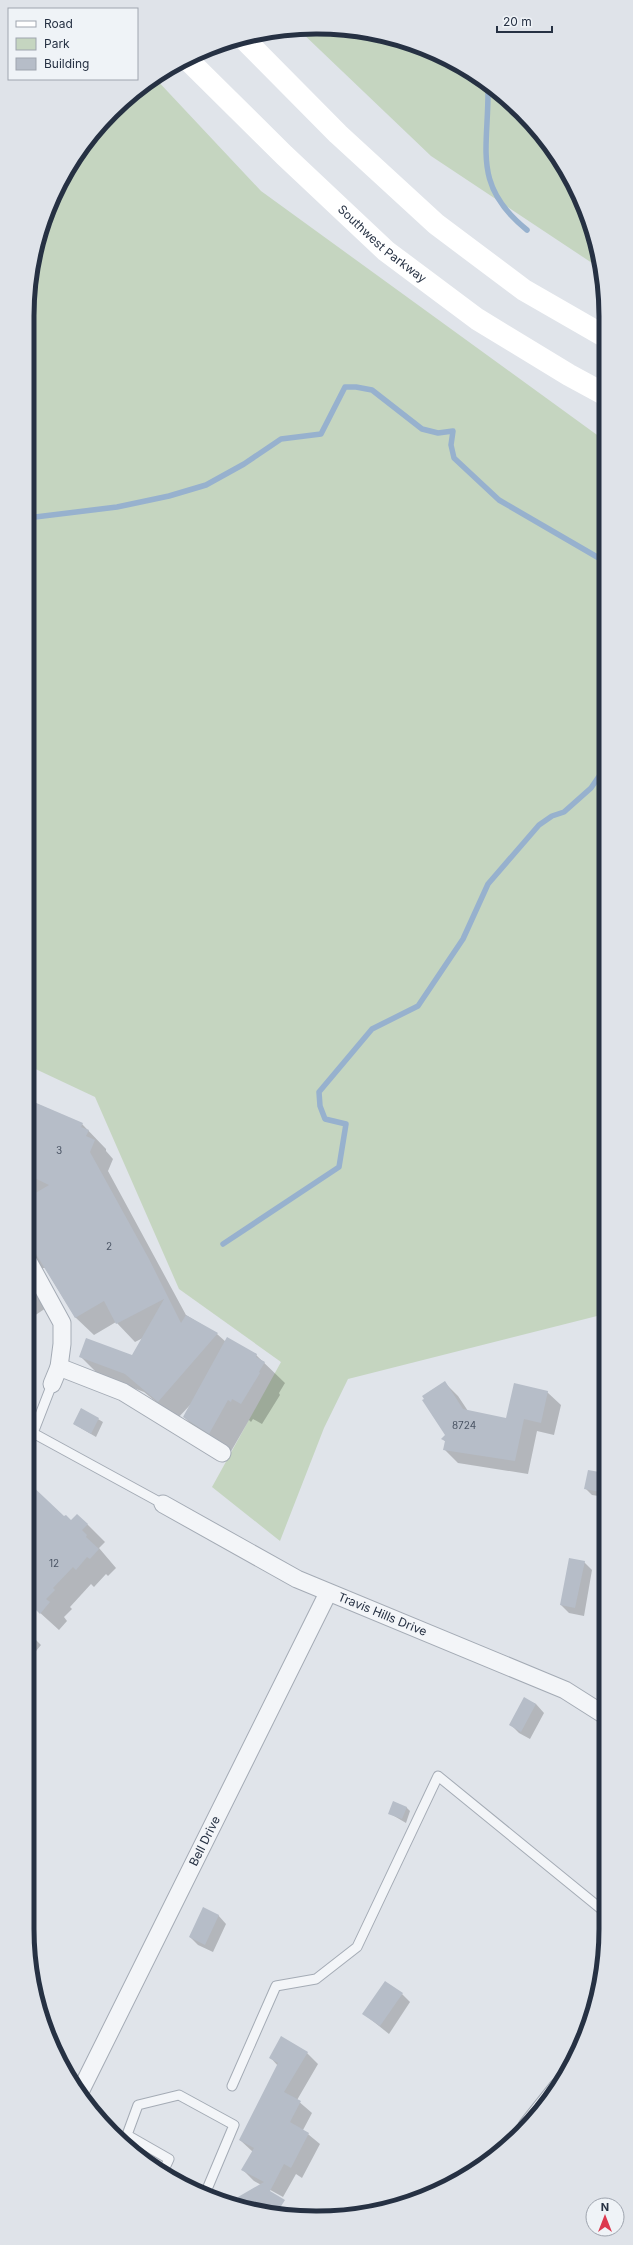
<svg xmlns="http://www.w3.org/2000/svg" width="633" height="2245" viewBox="0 0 633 2245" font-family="Inter,sans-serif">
<rect width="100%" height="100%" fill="#e0e4ea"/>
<path fill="#c5d5c0" d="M316 27 373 33 461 66 521 112 576 189 601 269 431 156 298 29Z
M154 77 261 191 604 440 605 1314 348 1379 324 1428 280 1541 212 1487 281 1362 179 1289 95 1097 27 1065V317L33 260 49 206 76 156 112 112Z"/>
<path fill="#0003" d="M27 1095 35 1103 82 1124 106 1149V1151L113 1159 108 1171 186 1315 217 1334 226 1342 256 1355 285 1383 279 1393 280 1395 262 1424 253 1419 251 1422 249 1420 230 1453 205 1438 184 1417 191 1404 177 1419 144 1392 99 1375 81 1357 133 1356 143 1338 135 1342 116 1322 94 1335 75 1317 45 1268H41L49 1306 31 1318 27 1314V1186L33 1172 27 1169Z
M445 1383 458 1396 468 1411 507 1420 547 1392 561 1405 554 1435 537 1431 528 1474 458 1463 445 1450 446 1442 443 1439 446 1435Z
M81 1409 103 1422 96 1437 74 1424Z
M589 1471 605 1474V1497L592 1495 585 1488Z
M64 1518 71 1521 87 1524 105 1542 99 1548 116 1568 108 1576 106 1574 94 1587 91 1584 70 1607 72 1609 64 1617 67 1621 59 1630 27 1601Z
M584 1562 592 1570 584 1616 569 1613 561 1605Z
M27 1631 41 1645 27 1662Z
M525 1699 536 1704 544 1713 530 1739 519 1733 511 1725Z
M406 1807 410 1811 406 1823 389 1813Z
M218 1915 226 1924 213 1952 198 1945 190 1937Z
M402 1994 410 2002 389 2034 364 2014Z
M307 2053 318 2064 297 2100 312 2113 303 2130 320 2144 302 2178 296 2174 283 2197 254 2181 243 2170 253 2152 240 2140 278 2066 270 2057Z"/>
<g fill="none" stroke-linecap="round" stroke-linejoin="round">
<path stroke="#97b1ce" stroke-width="5.5" d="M488 87C489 149 471 185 527 230
M27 518 117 507 169 496 206 485 244 464 281 439 321 434 345 387H356L372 390 422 429 438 433 453 431 451 445 454 458 499 500 604 561
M223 1244 339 1167 346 1124 325 1119 320 1106 319 1092 372 1029 418 1006 463 939 488 884 539 825 552 816 564 812 591 788 604 769"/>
</g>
<path fill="#b6bdc8" d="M27 1099 83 1123 81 1127 89 1130 86 1136 95 1140 90 1152 149 1259 181 1323 186 1315 218 1333 158 1402 125 1374 79 1357 86 1338 132 1355 164 1299 116 1324 104 1301 75 1318 36 1254 27 1249V1198L49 1185 30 1176 36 1164 27 1160Z
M227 1337 257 1354 256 1357 265 1362 259 1372 260 1373 241 1404 232 1399 231 1402 228 1400 209 1434 183 1417Z
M445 1381 463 1409 506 1418 514 1383 548 1391 541 1423 524 1419 515 1461 443 1450 445 1441 441 1439 445 1435 422 1400 424 1399 422 1396Z
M81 1408 99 1418 91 1434 73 1424Z
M588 1470 605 1473 601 1492 584 1489Z
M27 1481 64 1516 66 1515 71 1520 77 1514 88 1524 82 1530 87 1535 86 1537 99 1549 90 1559 87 1557 76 1570 73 1567 53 1588 55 1590 46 1599 50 1602 40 1614 36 1610 27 1620Z
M569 1558 585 1561 575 1608 560 1605Z
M524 1697 536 1704 521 1732 509 1725Z
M393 1801 407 1807 402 1819 388 1814Z
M203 1907 219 1915 205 1945 189 1937Z
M385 1981 403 1993 380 2026 362 2014Z
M281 2036 308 2052 284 2092 301 2101 290 2122 309 2133 291 2168 284 2164 270 2191 285 2200 276 2214 244 2208 238 2197 264 2182 241 2170 254 2148 239 2140 278 2063 269 2058Z"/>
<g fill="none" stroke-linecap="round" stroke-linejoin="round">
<g stroke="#a4abb5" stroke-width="11">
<path id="service" d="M52 1384 33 1433 163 1504
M27 1431 33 1433 27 1446
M232 2086 276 1986 316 1979 357 1947 438 1776 606 1913
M127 2135 169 2159 163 2172
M124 2143 138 2105 179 2095 234 2125 205 2194"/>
</g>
<g stroke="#a4abb5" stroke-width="19">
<g id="minor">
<path d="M27 1259 62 1323V1344L59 1367 123 1392 222 1453"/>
<path d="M52 1384 59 1367"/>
<path id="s1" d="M163 1504 297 1579 565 1690 606 1716"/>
<path id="s2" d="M81 2090 328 1593"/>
<path d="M527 2126 558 2087"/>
</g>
</g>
<use href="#service" stroke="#f3f5f8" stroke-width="9"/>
<use href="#minor" stroke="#f3f5f8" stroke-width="17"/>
<g stroke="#fff" stroke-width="22">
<path d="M243 38 338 134 436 224 524 290 604 336"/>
<path id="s3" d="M187 59 284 155 386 251 477 319 569 375 604 394"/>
</g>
</g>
<g text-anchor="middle" stroke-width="4" stroke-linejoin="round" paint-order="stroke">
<g font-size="10" fill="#4a5464">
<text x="59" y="1154">3</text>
<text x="109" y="1250">2</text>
<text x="464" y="1429">8724</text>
<text x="54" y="1567">12</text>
</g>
<g font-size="12" fill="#263143" stroke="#eff3f7">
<text dy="4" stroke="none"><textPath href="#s3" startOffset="269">Southwest Parkway</textPath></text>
<text dy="4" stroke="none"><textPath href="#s1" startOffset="246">Travis Hills Drive</textPath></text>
<text dy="4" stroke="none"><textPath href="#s2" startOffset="278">Bell Drive</textPath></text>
</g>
</g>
<path d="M0 0H633V2245H0ZM316 34H317A282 282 0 0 1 599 316V1929A282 282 0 0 1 317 2211H316A282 282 0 0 1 34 1929V316A282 282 0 0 1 316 34Z" fill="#dfe3e9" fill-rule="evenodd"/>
<path fill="none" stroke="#263143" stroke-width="5" d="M316 34H317A282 282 0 0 1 599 316V1929A282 282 0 0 1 317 2211H316A282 282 0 0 1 34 1929V316A282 282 0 0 1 316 34Z"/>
<rect x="8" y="8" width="130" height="72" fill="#eff3f7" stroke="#9fa5af"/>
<rect x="16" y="21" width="20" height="6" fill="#ffffff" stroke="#9fa5af"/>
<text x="44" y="28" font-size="12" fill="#263143">Road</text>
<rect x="16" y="38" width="20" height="12" fill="#c5d5c0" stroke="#9fa5af"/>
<text x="44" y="48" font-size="12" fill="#263143">Park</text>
<rect x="16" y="58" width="20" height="12" fill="#b6bdc8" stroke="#9fa5af"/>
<text x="44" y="68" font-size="12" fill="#263143">Building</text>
<g transform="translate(605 2217)"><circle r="19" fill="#eff3f7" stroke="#9fa5af"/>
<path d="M0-3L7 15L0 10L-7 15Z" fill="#dc384f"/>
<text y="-6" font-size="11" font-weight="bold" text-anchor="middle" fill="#263143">N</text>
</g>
<path d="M497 26v6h55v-6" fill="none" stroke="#263143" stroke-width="2"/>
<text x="503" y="26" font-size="12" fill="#263143" stroke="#eff3f7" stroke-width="3" paint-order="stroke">20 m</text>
</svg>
